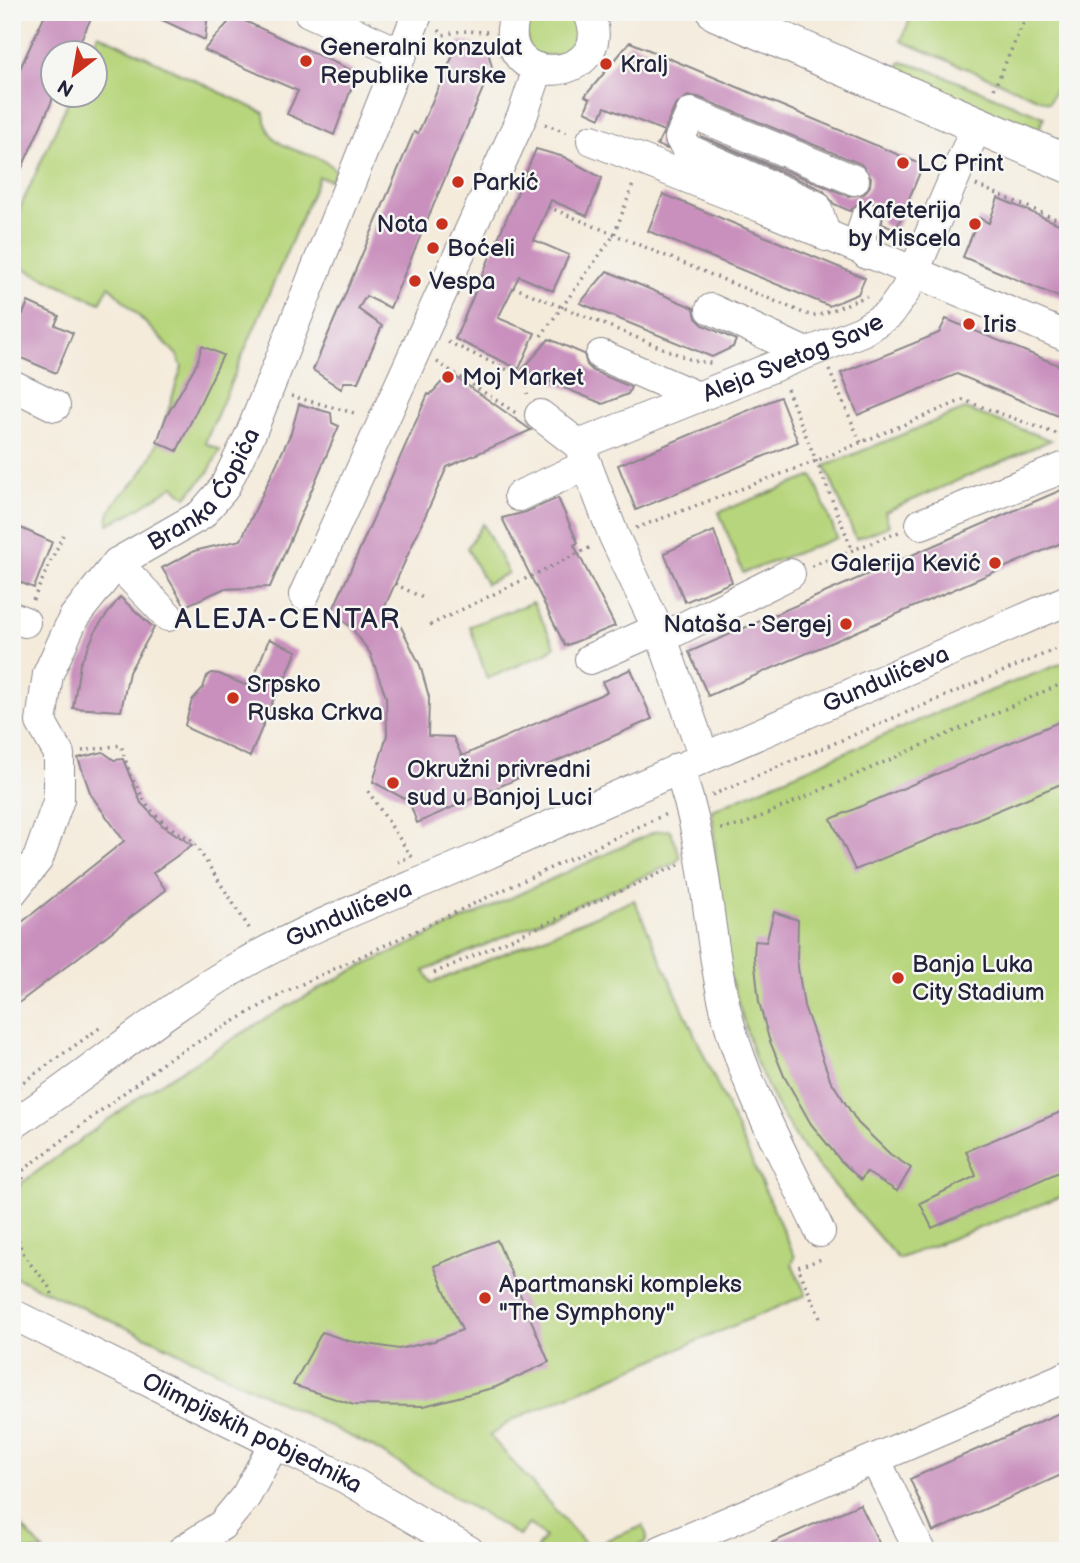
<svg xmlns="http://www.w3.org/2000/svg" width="1080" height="1563" viewBox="0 0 1080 1563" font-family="'Balsamiq Sans',sans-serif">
<rect width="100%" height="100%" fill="#f6f6f2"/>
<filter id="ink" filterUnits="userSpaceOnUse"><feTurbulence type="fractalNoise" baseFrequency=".0143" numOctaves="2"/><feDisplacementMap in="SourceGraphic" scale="14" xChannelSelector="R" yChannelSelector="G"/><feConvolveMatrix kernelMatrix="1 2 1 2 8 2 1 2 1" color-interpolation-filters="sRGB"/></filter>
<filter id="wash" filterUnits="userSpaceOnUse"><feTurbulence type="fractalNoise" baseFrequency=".00686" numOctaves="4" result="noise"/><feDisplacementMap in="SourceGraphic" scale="28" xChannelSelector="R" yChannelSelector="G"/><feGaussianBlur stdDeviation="1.57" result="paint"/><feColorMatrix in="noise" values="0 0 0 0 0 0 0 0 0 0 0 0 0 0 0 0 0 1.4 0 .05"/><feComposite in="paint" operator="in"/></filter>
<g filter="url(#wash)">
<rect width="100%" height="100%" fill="#f4ebdb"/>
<path fill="#b7d57c" stroke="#6c7c5c" stroke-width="2" d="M524 12H580L577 55 529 56Z
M913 12H1068V66L1065 65 1049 103 901 41Z
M98 34 264 113C267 161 325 146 336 173L330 180 319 177 205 443 220 450 208 473 186 497 174 486 126 516 108 524C109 502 124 494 137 479 161 449 169 403 182 367L177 355 109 286 100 303 12 263V226L71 95 94 94V52H90Z
M901 62 924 68 1044 117 1036 136 904 77 898 67Z
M965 409 1051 440 885 512 889 526 856 539 825 466Z
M813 476 837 538 743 573 719 512Z
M483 524 508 573 486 584 467 548Z
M533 602 555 646 547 653 487 679 470 626Z
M1068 661V1194L898 1259 804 1150 777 1107 756 1062 722 950 712 810 964 701Z
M670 830 680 857 675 863 424 971 432 983 634 900 795 1257 792 1264 806 1295 514 1419 490 1436 588 1547 643 1526 647 1536 645 1542 627 1551H540L537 1548 545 1537 529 1524 519 1536 372 1447 160 1343 12 1276V1190L146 1092 277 1012 352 971 656 831Z
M12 1516 44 1551H12Z"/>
<g id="blocks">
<path fill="#c990bd" d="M46 12H94L75 52H52V101L12 190V86Z
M145 12H208L205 40Z
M234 16 357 73 334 135 287 114 298 91 204 50Z
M460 40 487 48 492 67 390 308 366 296 358 309 382 326 358 382H344L341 389 313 370 414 132 418 133Z
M630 42 923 165 896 230 882 224 883 213 872 202 861 201 850 211 834 204 823 190 700 136 848 196 864 194 870 186 871 177 861 164 698 97 688 96 675 106 664 132 667 149 657 145 664 131 605 107 600 118 585 111 590 99 585 96Z
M536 149 564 157 602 178 587 216 551 200 534 240 569 255 553 291 519 276 498 318 535 333 519 369 455 339Z
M663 194 865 278 858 294 829 306 648 231Z
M998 198 1068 228V301L963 257 979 218 989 223Z
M607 271 694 308 696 318 703 325 736 340 733 347 712 357 580 303Z
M28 302 59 316 55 325 73 333 56 373 12 354V309L23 314Z
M946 319 1068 369V420L957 374 858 415 841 373 939 333Z
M549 339 584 354 587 365 593 371 631 387 628 394 603 404 522 370Z
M202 346 223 355 177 451 157 442 166 417 197 363Z
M450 373 531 430 447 467 385 606 401 627 420 665 429 697 428 736 453 737 462 756 607 692 602 682 631 669 652 719 417 823 409 801 373 782 387 735 386 697 370 653 351 627 332 612 428 394 430 395Z
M780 397 798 442 636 510 618 465Z
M299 404 331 413 332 423 339 426 270 587 223 589 185 606 162 568 194 551 241 540 291 433Z
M1068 487V540L708 696 689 652Z
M558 498 578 543 574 545 615 626 565 646 502 518 526 512Z
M12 524 52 542 34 588 12 579Z
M714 531 732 582 685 602 664 553Z
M120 597 154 628 129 672 121 711 73 708 80 664 97 628Z
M269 639 297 651 286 677 283 676 250 757 189 729 185 725 192 700 203 688 207 676 212 673 219 674 250 687Z
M1068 718V781L855 870 831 819Z
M103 752 114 760 123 759 141 803 162 825 192 845 153 873 166 890 12 1008V930L124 841 91 795 78 758Z
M774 912 798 920 797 961 804 1006 830 1079 858 1123 890 1154 911 1168 897 1191 866 1172 861 1180 840 1160 811 1124 784 1076 769 1039 759 1002 754 956 755 941 766 942Z
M1068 1109V1168L932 1228 920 1203 976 1176 966 1151Z
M497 1240 549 1362 496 1387 424 1406 354 1405 293 1385 322 1332 349 1341 399 1349 434 1341 462 1330 434 1266Z
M1068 1409V1472L933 1532 910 1479Z
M860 1504 883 1551H753L837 1514Z"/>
</g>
</g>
<g filter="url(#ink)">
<use href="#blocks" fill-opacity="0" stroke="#8b868b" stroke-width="2"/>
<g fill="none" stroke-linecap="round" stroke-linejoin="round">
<g stroke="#8b868b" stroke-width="32">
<g id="minor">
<path d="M309 12 402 54"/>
<path d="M516 12C487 95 623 83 588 12"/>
<path d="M592 140 761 207 1068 337"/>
<path d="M866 218 860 238 867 254"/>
<path d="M826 236 816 206 687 149 680 138 691 113 854 180"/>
<path d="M711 309 806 353"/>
<path d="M601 355 698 397"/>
<path d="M12 385 55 406"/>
<path d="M540 415 579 445 614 536 662 638 704 757"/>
<path id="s1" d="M579 445 862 331 889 314 906 290 977 125"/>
<path d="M519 496 587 465"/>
<path d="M921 524 1068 466"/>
<path d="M117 563 168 616"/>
<path d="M304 595 523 114 538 69"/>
<path d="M12 617 25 622"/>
<path d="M662 638 790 574"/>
<path d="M590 659 658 629"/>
<path d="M678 768C709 849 706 939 729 1023 749 1096 789 1164 820 1232"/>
<path id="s2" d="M12 892 38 859 59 799V754L41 722 48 674 74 617 117 563 201 515 224 488 251 433 418 12"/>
<path id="s3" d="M12 1125C87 1076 154 1017 231 971 311 923 400 893 485 855 678 768 873 684 1068 600"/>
<path id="s4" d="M12 1314 347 1479 469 1551"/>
<path d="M875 1459 920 1551"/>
<path d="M182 1551 222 1525 246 1496 275 1442"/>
<path d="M660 1551 1068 1376"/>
</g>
</g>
<g stroke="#8b868b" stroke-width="39">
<path id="major" d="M716 12 1068 164"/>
</g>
<path stroke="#8b868b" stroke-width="3.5" stroke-dasharray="2 5" stroke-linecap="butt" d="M439 30 443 35 461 31 490 32
M994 89 1028 12
M545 124 570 134
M976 185 1068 224
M548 207 806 314 817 316 867 296
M513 287 694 361 711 363
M541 336 614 235 634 182
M448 342 525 378
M437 362 516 413
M829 370 861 443
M526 372 527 394
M787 389 852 549
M291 396 358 414
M636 528 816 461 963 400 1068 438
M812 566 899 532
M395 584 425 599
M33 600 63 535
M430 625 593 546
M82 751 121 745 130 775 148 807 166 825 193 841 251 931
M368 791 411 856 398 862
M712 795 1068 644
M721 829 742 825 1068 681
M434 973 679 865
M12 1090 101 1027
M23 1177C16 1210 9 1238 32 1266 40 1276 50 1284 53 1297
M12 1179 168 1059 287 991 666 814
M820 1318 798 1267 825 1258
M67 1551 71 1549"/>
<use href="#minor" stroke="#fff" stroke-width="30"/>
<use href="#major" stroke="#fff" stroke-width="37"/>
</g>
</g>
<g fill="#c8321e" stroke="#f6f6f2" stroke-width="2.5">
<circle cx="306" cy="61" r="7"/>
<circle cx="606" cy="64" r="7"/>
<circle cx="903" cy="163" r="7"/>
<circle cx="458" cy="182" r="7"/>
<circle cx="442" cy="224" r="7"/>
<circle cx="975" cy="224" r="7"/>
<circle cx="433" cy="248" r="7"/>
<circle cx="415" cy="281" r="7"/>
<circle cx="969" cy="324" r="7"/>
<circle cx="448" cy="377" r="7"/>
<circle cx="995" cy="563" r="7"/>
<circle cx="846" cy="624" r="7"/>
<circle cx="233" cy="698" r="7"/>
<circle cx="393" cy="783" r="7"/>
<circle cx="898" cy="978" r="7"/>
<circle cx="485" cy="1298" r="7"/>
</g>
<g text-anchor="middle" stroke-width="5" stroke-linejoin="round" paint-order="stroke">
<g font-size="24" fill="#22223b" stroke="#f6f6f2" text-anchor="start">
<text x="320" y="55">Generalni konzulat<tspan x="320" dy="28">Republike Turske</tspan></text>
<text x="620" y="72">Kralj</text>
<text x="917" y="171">LC Print</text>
<text x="472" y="190">Parkić</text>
<text x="961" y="218" text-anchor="end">Kafeterija<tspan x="961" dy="28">by Miscela</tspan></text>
<text x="428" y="232" text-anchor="end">Nota</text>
<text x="447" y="256">Boćeli</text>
<text x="429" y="289">Vespa</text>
<text x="983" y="332">Iris</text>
<text x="462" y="385">Moj Market</text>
<text x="981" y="571" text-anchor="end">Galerija Kević</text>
<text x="832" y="632" text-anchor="end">Nataša - Sergej</text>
<text x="247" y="692">Srpsko<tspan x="247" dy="28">Ruska Crkva</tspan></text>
<text x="407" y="777">Okružni privredni<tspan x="407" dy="28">sud u Banjoj Luci</tspan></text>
<text x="912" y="972">Banja Luka<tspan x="912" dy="28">City Stadium</tspan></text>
<text x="499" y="1292">Apartmanski kompleks<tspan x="499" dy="28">"The Symphony"</tspan></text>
</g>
<g font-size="24" fill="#22223b" stroke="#f6f6f2">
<text dy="8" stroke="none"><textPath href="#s1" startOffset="231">Aleja Svetog Save</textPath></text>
<text dy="8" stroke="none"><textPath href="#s2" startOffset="485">Branka Ćopića</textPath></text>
<text dy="8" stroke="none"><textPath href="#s3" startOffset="985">Gundulićeva</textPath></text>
<text dy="8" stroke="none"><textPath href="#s3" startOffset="399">Gundulićeva</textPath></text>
<text dy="8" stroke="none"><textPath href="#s4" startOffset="268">Olimpijskih pobjednika</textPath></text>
</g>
<g font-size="28" letter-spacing="2" fill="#22223b" stroke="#f6f6f2">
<text x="288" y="628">ALEJA-CENTAR</text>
</g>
</g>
<rect width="1080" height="1563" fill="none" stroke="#f6f6f2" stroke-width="42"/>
<g transform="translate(74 74) rotate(211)"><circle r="33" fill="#f6f6f2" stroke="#a1a1a9" stroke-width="2"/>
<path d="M0-5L12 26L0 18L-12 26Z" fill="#c8321e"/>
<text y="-10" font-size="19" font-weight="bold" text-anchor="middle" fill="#22223b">N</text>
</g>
</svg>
